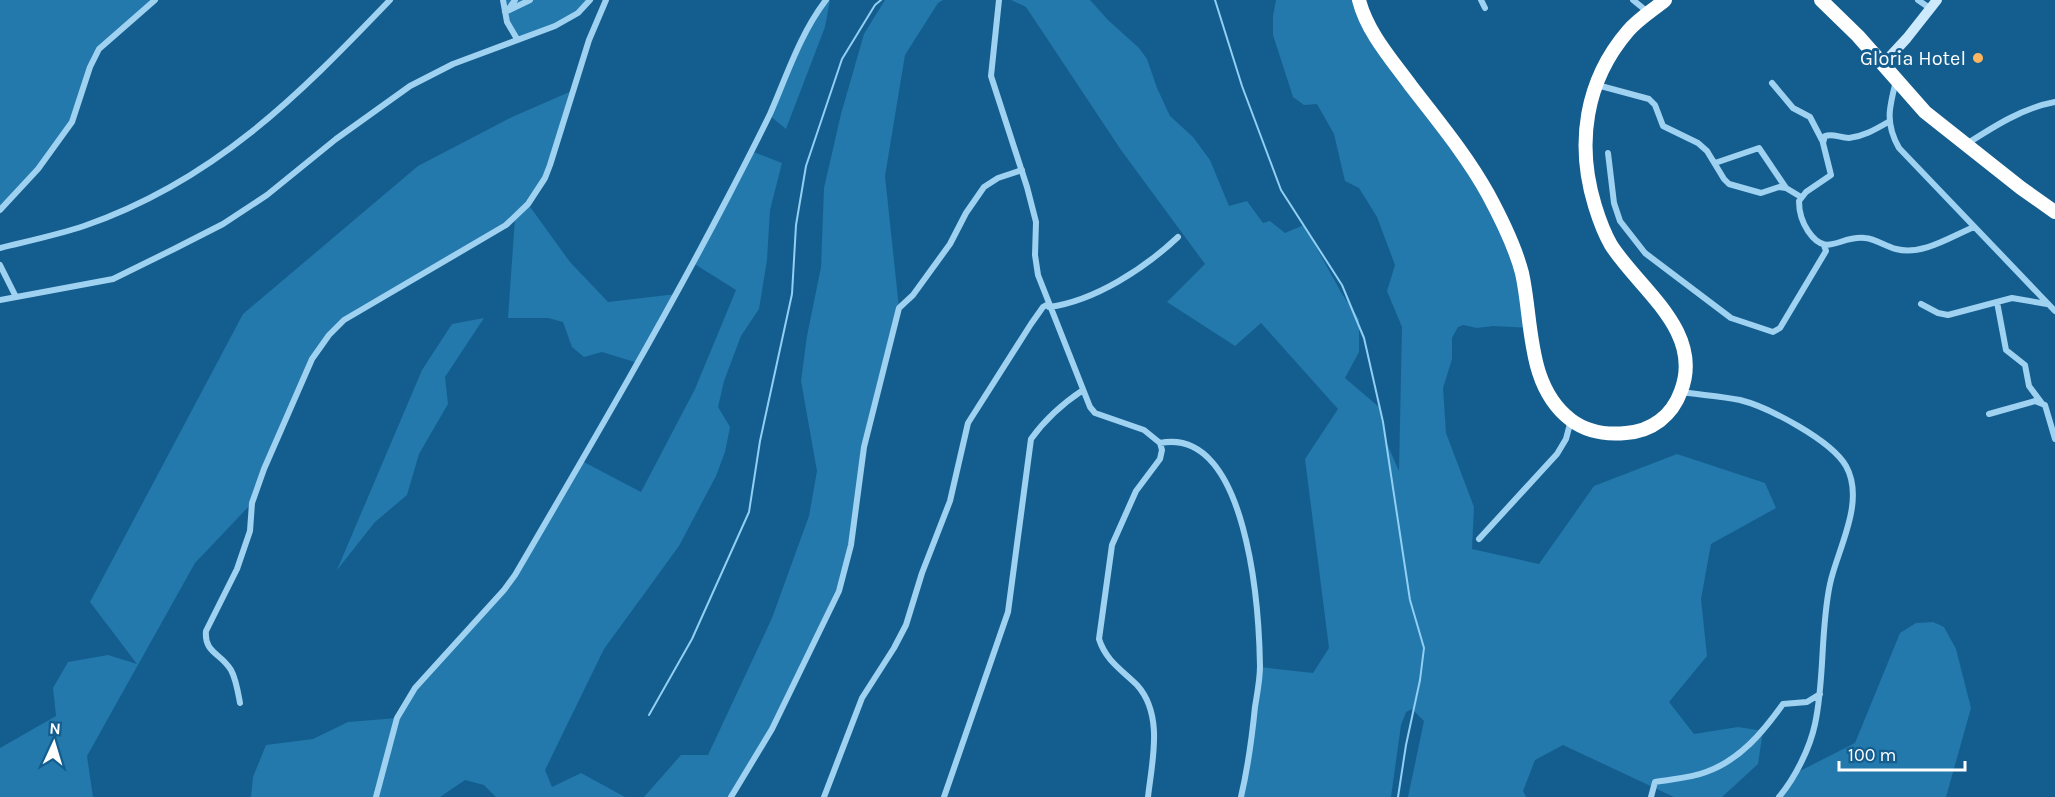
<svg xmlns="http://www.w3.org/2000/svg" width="2055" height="797" viewBox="0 0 2055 797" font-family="Karla,sans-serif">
<rect width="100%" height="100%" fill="#145e8f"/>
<path fill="#2378ac" d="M0 0H155L99 49 75 116 51 152 0 210Z
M503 0H592L579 15 519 42 507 22Z
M826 0H830L825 27 786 129 769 115 798 47Z
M885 0H943L938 3 905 55 885 176 899 308 864 447 844 572 772 729 731 797H644L681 755H708L772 618 809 516 817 471 801 381 807 336 821 267 824 188 841 114 864 34Z
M1011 0H1090L1108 20 1139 48 1147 59 1157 88 1170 116 1193 137 1210 160 1229 206 1247 201 1263 223 1270 221 1285 233 1304 225 1342 294 1359 319V352L1345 378 1379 407 1385 439 1399 471 1402 327 1387 291 1395 265 1377 217 1359 188 1345 181 1334 134 1317 104 1304 105 1293 97 1273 35V16L1276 0H1359L1360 4 1452 140 1513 247 1530 328 1493 326 1477 328 1463 325 1458 327 1452 338V359L1443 388 1446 433 1474 507 1472 549 1539 564 1594 486 1677 454 1765 483 1776 508 1711 544 1701 599 1707 656 1669 702 1694 734 1738 727 1763 731 1758 764 1722 797H1674L1563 745 1535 760 1523 791 1526 797H1408L1424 721 1412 709 1406 712 1401 725 1391 797H1241L1260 667 1313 673 1329 648 1305 459 1338 409 1261 323 1235 346 1167 302 1205 264 1121 150 1026 7Z
M574 90 550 165 528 204 570 262 608 302 676 294 638 363 602 352 584 357 572 347 563 322 548 318H508L515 218 344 320 312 359 252 503 195 563 87 756 93 797H0V748L56 716 53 688 68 662 108 655 137 664 90 602 243 314 418 166 512 117Z
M751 151 782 163 770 210 767 260 759 309 741 336 724 381 718 407 730 427 725 452 716 476 679 546 604 649 545 770 552 787 581 773 625 797H496L484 785 465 780 440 797H251L253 777 266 745 313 739 348 722 397 718 415 688 504 590 582 461 641 492 695 389 736 290 693 263Z
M484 318 445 377 448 404 419 454 407 495 375 522 337 570 422 370 452 324Z
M1933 622 1944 627 1956 649 1971 708 1946 797H1779L1796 773 1855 743 1900 633 1916 623Z"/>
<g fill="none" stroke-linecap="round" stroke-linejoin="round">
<path stroke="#91cff4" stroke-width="2" d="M1215 0 1242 86 1281 190 1342 285 1364 338 1383 422 1410 600 1424 648 1420 680 1406 745 1398 797
M649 715 692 639 749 512 760 441 792 294 796 225 806 166 842 59 875 5 881 0"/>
<path stroke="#9fd1f1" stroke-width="6" d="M503 0 507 22 517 39
M999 0 991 76 1027 187 1036 222 1035 255 1038 275 1090 407 1095 413 1144 430 1160 443 1162 450 1160 459 1136 491 1112 545 1099 639C1106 661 1122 670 1137 685 1164 715 1152 761 1148 797
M1481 0 1485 8
M1633 0 1649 13
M1918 0 1931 9
M508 10 515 0
M505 12 530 0
M1896 81C1889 108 1885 123 1899 148L2055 311
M1772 83 1793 108 1810 117 1823 142
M1597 85 1649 99 1655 105 1663 126 1698 143 1707 151 1724 179 1729 184 1761 193 1779 187 1786 188 1801 197
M1890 121C1876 129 1865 136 1849 138 1840 138 1833 133 1825 136L1823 143 1831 175 1806 192 1799 201C1799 212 1802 222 1808 231 1827 259 1839 235 1865 238 1876 239 1885 246 1896 249 1922 256 1950 237 1974 227
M1965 145C1993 127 2022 108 2055 102
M1608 153 1614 203 1620 221 1645 253 1731 318 1773 332 1780 328 1826 251 1824 245
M1715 163 1759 148 1786 188
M0 210 38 169 72 122 90 67 99 49 155 0
M0 248C28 241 57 235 84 226 214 181 298 96 390 0
M0 265 16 297
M0 300 113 279 174 249 223 224 267 195 336 139 410 86 453 64 555 26 578 13 590 0
M1997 302 2006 350 2025 365 2029 386 2041 402
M1921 304 1938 313 1948 315 2012 298 2047 304
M1049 307C1095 301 1145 268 1178 237
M1681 392C1701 395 1721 396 1740 400 1768 407 1831 440 1846 466 1866 502 1837 550 1830 584 1820 631 1825 678 1815 724 1810 748 1795 778 1779 797
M1989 414 2035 401 2045 405 2055 439
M1160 443C1248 426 1259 609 1260 666 1260 680 1257 694 1255 707 1252 737 1248 767 1241 797
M1479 539 1557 454 1566 439 1571 420
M240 703C238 692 236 679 231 670 221 653 204 653 206 631L237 569 250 531 252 503 264 469 312 359 329 335 344 320 506 225 528 204 545 178 550 165 589 40 606 0
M376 797 397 718 415 688 504 590 515 575C588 450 662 324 729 195 743 168 757 141 770 114 787 75 800 34 826 0
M731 797 772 729 839 591 851 545 864 447 899 308 913 295 950 244 966 213 984 187 998 178 1022 170
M824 797 862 698 894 648 906 625 922 573 950 501 968 423 1031 324 1043 307 1048 304
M944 797 1008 612 1031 439C1046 418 1062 404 1083 390
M1651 797 1655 782C1672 779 1691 778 1706 772 1740 760 1763 732 1783 704L1807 702 1820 694"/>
<path stroke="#cde9fc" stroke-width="10" d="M1883 64 1907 38 1937 0"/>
<path stroke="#fff" stroke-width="14" d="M1359 0C1367 32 1392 60 1411 86 1438 121 1467 156 1488 194 1501 218 1515 246 1522 273 1533 322 1526 386 1571 420 1587 432 1606 435 1626 433 1652 431 1672 416 1681 391 1704 331 1639 289 1611 245 1604 233 1599 219 1595 206 1576 144 1585 81 1628 31 1638 19 1653 10 1665 0
M1821 0 1858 36 1925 112 2021 188 2055 212"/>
</g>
<circle fill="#ffb65f" stroke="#145e8f" stroke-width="2" cx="1978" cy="58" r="6"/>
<g text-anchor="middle" stroke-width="6" stroke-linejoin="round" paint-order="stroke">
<g font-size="20" fill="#fff" stroke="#145e8f" text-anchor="end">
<text x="1966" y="65">Gloria Hotel</text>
</g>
</g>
<g transform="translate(54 743) rotate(4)" stroke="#145e8f" stroke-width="4.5" paint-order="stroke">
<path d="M0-4.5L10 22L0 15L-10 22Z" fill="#ffffff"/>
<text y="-9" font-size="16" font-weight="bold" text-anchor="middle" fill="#ffffff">N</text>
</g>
<path d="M1839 761v9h126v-9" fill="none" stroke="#ffffff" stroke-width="3"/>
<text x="1848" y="761" font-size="18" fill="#ffffff" stroke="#145e8f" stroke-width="4.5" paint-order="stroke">100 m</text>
</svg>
